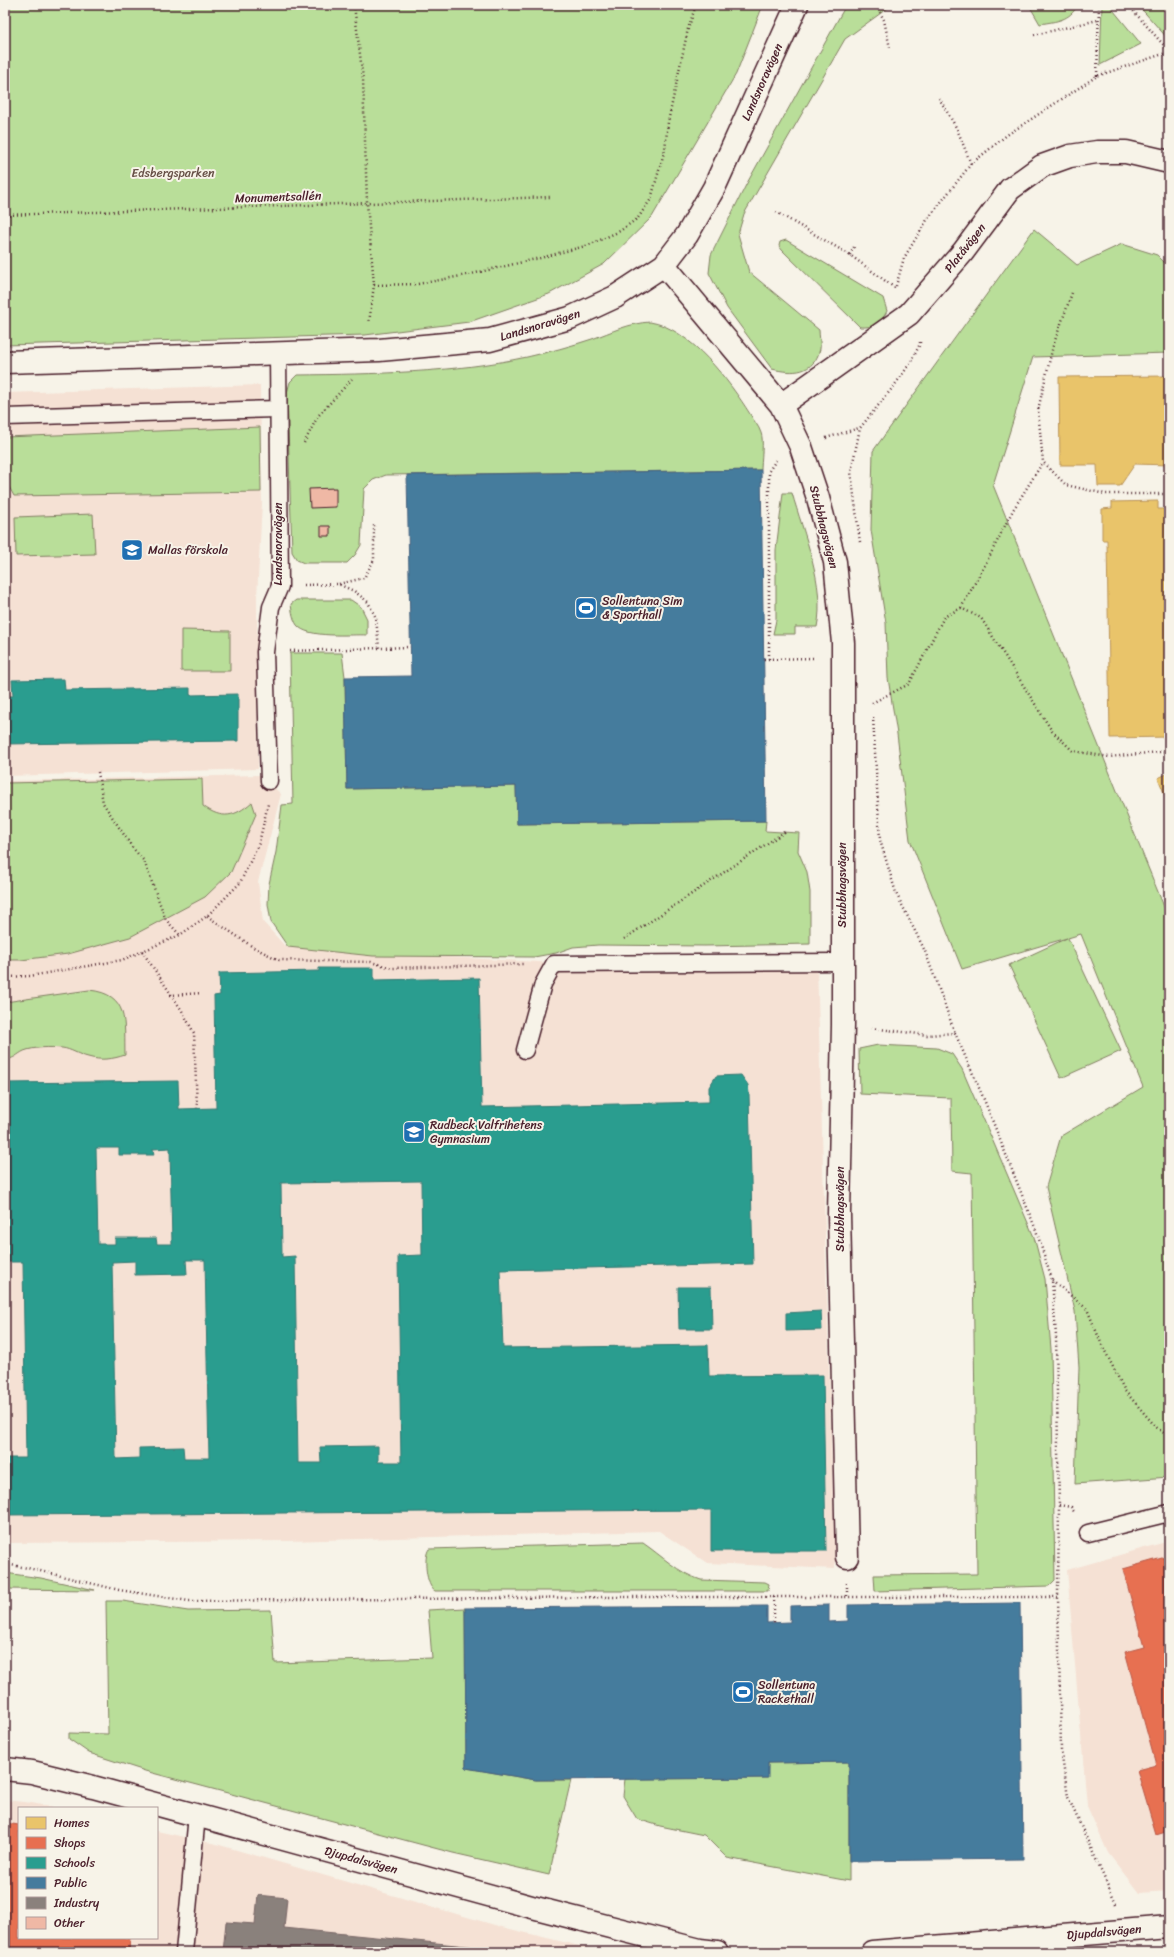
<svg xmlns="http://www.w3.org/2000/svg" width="1174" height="1957" viewBox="0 0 1174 1957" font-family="Sriracha,sans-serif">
<rect width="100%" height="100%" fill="#f7f3e8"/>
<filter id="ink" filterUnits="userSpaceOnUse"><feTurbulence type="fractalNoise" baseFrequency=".025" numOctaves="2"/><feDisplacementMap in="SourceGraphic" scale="8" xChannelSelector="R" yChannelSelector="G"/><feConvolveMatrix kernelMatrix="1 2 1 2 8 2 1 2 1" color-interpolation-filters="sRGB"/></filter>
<g filter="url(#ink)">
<path fill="#f5e1d4" d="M260 385 262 503 257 597 258 769 5 776V393Z
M261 775 281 794 258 882 263 922 285 946 394 954 574 964H817L835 1569 707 1563 659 1531 287 1541 5 1543V781Z
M1169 1541V1891L1139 1893 1108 1853 1087 1806 1067 1570Z
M5 1800 32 1803 55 1808H19V1938H157V1831L216 1844 498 1926 604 1952H5Z"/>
<path fill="#b9de99" stroke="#827e62" d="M5 5H763L736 74 652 217 604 264 549 294 469 322 365 335 5 345Z
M846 5H892L845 39 744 214 738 234 749 272 819 330C819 336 821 344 820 349 814 374 793 374 772 369L727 308 709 273 711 255 746 185Z
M1029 5H1078C1069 21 1057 21 1040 24Z
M1102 5H1109L1141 44 1100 65Z
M1138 5H1169V40Z
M1034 229 1077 265 1122 244 1157 255 1169 267V353L1033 357 993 485 1169 919V1477L1075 1484 1079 1367 1075 1311 1046 1187 1061 1136 1143 1087 1081 934 1068 938 1121 1051 1061 1078 1009 965 1067 938 962 969 910 840 897 734 888 678 886 623 871 530 873 451Z
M786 240 883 298 887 311C881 323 874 328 860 327L782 250 779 246 780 242Z
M650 322C690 328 730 382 750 414 753 420 759 426 761 433 764 440 761 461 761 470L386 475 373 480 364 489 361 545 355 555 347 563H304L297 560 292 552 287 393 290 382 297 375C374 374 452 373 527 357 549 352 571 346 592 339 611 332 630 323 650 322Z
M260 427 261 492 14 496 9 487H5V437Z
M783 493H792C803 532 826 586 817 627H795V634H773L776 620V550Z
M93 514 95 554 16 556 15 517Z
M296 600H351L361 607 367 619V635C352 634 307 639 297 625 293 619 292 612 291 604Z
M181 630 230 631V671H181Z
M290 653H342L345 677 347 789 516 786 517 824 766 821 765 831 799 833 798 851 807 872 810 892V944L705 946 598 945 573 947 556 953 534 957 373 956 288 947 271 922 268 904 269 884 276 852 282 805 293 804Z
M202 779 203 806C222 820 235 817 252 802L256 814 231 872 205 897 130 937 68 954 21 960H5V783Z
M89 990C130 994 124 1023 125 1055 113 1059 101 1061 88 1057 79 1055 71 1049 62 1048 51 1047 34 1047 24 1051 16 1055 16 1058 5 1060V1002Z
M878 1045 937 1048 952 1054 962 1069 1034 1237 1045 1279 1051 1349 1055 1580 1049 1586 875 1591 874 1575 977 1574 972 1173 952 1171 951 1098 860 1094 859 1049Z
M643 1543C662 1556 678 1573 701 1580L765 1582 769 1584 768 1591H435C426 1586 423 1557 429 1549Z
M5 1573 41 1578 95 1590 5 1589Z
M106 1601H123L188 1611 271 1610 275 1663 432 1658 428 1610 465 1608 466 1768 536 1780H571L549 1875 453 1853 145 1771 89 1753 69 1739V1733L108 1734Z
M849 1762V1881L727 1858 704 1835 660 1826 637 1819 623 1796 625 1779 767 1778 768 1763Z"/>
<path fill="#e9c46a" stroke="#b99257" d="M1169 376V465L1135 464 1120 486H1098L1097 465H1060L1059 377Z
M1158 501V509H1168L1169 737 1110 738 1107 540H1102V509L1112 508V502Z
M1169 773V805L1158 778Z"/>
<path fill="#e76f51" stroke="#b85746" d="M1169 1556V1830L1156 1834 1137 1770 1156 1765 1125 1652 1144 1647 1123 1569Z
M5 1823 19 1825V1938H130L129 1952H5Z"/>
<path fill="#2a9d8f" stroke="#347771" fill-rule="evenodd" d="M64 679 65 690 190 688V695L238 694V741L5 744V696H13L12 680Z
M319 968H374V980L479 978 482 1107 709 1102V1087L716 1076 741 1075 748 1085 749 1094 753 1264 500 1270 503 1348 708 1345 709 1376 823 1375 826 1551H711V1510L5 1515V1458H26L23 1262H5V1083L178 1081 179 1109 216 1108 214 996 220 995 219 973 319 971ZM96 1148H119V1155H154L153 1149 170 1148 172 1244H157L156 1238H115V1244H98ZM421 1181 422 1255 398 1256 401 1462H378V1446L320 1447 321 1463H298L295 1256 282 1257 281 1183ZM186 1260H205L209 1458H184L183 1447 139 1448V1458L116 1459 112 1262 135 1261V1275L187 1274Z
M678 1287H711L712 1329H679Z
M821 1311 822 1330 786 1331V1313Z"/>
<path fill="#457b9d" stroke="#465f7b" d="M761 470 766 821 517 824 516 786 347 789 345 677 411 676 407 475Z
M1020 1603 1023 1859 849 1861V1762L768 1763V1778L536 1780 466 1768 465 1608 767 1606V1623L790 1622V1606L829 1605V1622L848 1621V1605Z"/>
<path fill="#8a817c" stroke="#776464" d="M258 1895 287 1898 284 1928 507 1950V1952H223L226 1922 255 1924Z"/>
<path fill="#efb8a5" stroke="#4a1f2b" d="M336 488V507L310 508 309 489Z
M321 526H330V536H321Z"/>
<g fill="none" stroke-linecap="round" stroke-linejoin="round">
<g stroke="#4a1f2b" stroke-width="19">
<path id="service" d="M5 417 278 409
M269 781 265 652 271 607 280 586 278 353
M525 1050 543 984 554 964 842 962
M1088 1533 1169 1513
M184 1952 197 1815"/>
</g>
<g stroke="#4a1f2b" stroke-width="25">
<path id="minor" d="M664 265 781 405 801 447 818 498 835 562 843 643V1025L839 1214 847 1557
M5 362 379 350 490 340 570 318 615 297 664 265 687 235 714 188 797 5
M781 405 909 314 963 252 1010 189 1042 166 1070 156 1097 152H1126L1169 162
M5 1769 32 1772 93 1787 532 1907 700 1950 717 1952
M872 1952 1169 1927"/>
</g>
<path stroke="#4a1f2b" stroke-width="2.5" stroke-dasharray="1 3" stroke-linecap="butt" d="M354 5 363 79 367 203 374 285 369 323
M876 5 884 20 890 48
M1128 5 1169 51
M1034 35 1098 20
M1097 76 1099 5
M939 98 957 129 971 164
M776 212 850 255 895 288
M5 215 552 197
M850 255 855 245
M374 285 418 284 467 275 540 258 589 245 620 231 638 218 651 199 665 149 668 122 688 29 696 5
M896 286 904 258 927 220 971 164 1007 135 1097 76 1169 52
M1072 293 1053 346 1038 410 1043 462 1066 485 1105 494H1169
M826 438 859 428
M304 443 318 416 352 379
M860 542 851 472 860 428 894 386 911 362 920 344V341
M339 584 364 578 374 560V524
M304 585 338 584 354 591 368 602 376 618 379 648
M961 608 985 565 1013 510 1043 462
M290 651 410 647
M764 659 815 658
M769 659V471L776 460
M872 703 909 684 944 617 961 608 981 618 1052 731 1073 751 1109 757 1169 751
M873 717 880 840 896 893 925 951 955 1033
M98 772 103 803 132 847 144 861 166 920 180 935
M207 916 253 947 279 960 371 962 392 968 525 964
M624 939 786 831
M142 951 181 1009 194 1033 197 1108
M5 977 30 976 122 960 180 935 207 916 240 883 259 843 268 804
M170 995 201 993
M871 1028 927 1035 955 1033 983 1097 1036 1230 1052 1280 1056 1336 1059 1505 1058 1597 1061 1750 1068 1797 1116 1904
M1052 1280 1087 1309 1102 1345 1125 1391 1156 1427 1169 1437
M1059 1505 1071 1507 1075 1513
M5 1564 28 1568 119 1590 189 1601 614 1597H1058
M847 1583V1597
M774 1622V1597"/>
<use href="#service" stroke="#f7f3e8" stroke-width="16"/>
<use href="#minor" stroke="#f7f3e8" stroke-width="22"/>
</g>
</g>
<defs>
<g id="school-square" transform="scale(1.15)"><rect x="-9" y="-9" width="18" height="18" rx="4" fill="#1f6fb2" stroke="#f7f3e8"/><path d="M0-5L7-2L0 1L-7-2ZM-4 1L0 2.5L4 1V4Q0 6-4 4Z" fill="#fff"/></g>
<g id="stadium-square" transform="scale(1.15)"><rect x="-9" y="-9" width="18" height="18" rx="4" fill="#1f6fb2" stroke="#f7f3e8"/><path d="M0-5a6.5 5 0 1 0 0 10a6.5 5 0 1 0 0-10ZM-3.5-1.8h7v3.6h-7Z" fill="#fff"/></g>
</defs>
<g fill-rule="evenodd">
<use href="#school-square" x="132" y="550"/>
<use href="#stadium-square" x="586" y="608"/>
<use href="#school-square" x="414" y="1132"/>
<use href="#stadium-square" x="743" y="1692"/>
</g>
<g text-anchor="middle" stroke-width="4" stroke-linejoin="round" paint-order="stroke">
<g font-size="12" fill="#4a1f2b" stroke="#f7f3e8">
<text transform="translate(762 82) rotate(-66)" y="4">Landsnoravägen</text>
<text transform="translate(278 197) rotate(-2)" y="4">Monumentsallén</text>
<text transform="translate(965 248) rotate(-52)" y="4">Platåvägen</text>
<text transform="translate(540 325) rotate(-17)" y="4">Landsnoravägen</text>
<text transform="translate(824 527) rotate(76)" y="4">Stubbhagsvägen</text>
<text transform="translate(278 544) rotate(-90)" y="4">Landsnoravägen</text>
<text transform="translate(842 885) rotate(-90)" y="4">Stubbhagsvägen</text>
<text transform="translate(840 1209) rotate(-90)" y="4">Stubbhagsvägen</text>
<text transform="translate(361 1860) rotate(15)" y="4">Djupdalsvägen</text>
<text transform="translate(1104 1932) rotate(-5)" y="4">Djupdalsvägen</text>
</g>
<g font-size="12" fill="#664f46" stroke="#f7f3e8">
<text x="173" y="177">Edsbergsparken</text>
</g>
<g font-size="12" fill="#4a1f2b" stroke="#f7f3e8" text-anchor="start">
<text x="148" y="554">Mallas förskola</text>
<text x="602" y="605">Sollentuna Sim<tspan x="602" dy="14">&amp; Sporthall</tspan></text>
<text x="430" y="1129">Rudbeck Valfrihetens<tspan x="430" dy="14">Gymnasium</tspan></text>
<text x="758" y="1689">Sollentuna<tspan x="758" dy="14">Rackethall</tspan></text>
</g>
</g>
<rect width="1174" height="1957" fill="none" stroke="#f7f3e8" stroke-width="20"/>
<rect x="10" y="10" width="1154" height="1937" fill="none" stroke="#4a1f2b" stroke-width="1.5" filter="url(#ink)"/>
<rect x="18" y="1807" width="140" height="132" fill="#f7f3e8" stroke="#b29e9c"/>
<rect x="26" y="1817" width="20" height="12" fill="#e9c46a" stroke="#b29e9c"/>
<text x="54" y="1827" font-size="12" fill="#4a1f2b">Homes</text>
<rect x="26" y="1837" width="20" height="12" fill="#e76f51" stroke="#b29e9c"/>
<text x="54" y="1847" font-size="12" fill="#4a1f2b">Shops</text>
<rect x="26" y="1857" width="20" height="12" fill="#2a9d8f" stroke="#b29e9c"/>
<text x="54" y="1867" font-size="12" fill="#4a1f2b">Schools</text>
<rect x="26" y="1877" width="20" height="12" fill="#457b9d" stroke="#b29e9c"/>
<text x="54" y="1887" font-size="12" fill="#4a1f2b">Public</text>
<rect x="26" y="1897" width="20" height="12" fill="#8a817c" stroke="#b29e9c"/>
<text x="54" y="1907" font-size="12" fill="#4a1f2b">Industry</text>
<rect x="26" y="1917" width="20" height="12" fill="#efb8a5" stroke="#b29e9c"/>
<text x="54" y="1927" font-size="12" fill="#4a1f2b">Other</text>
</svg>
